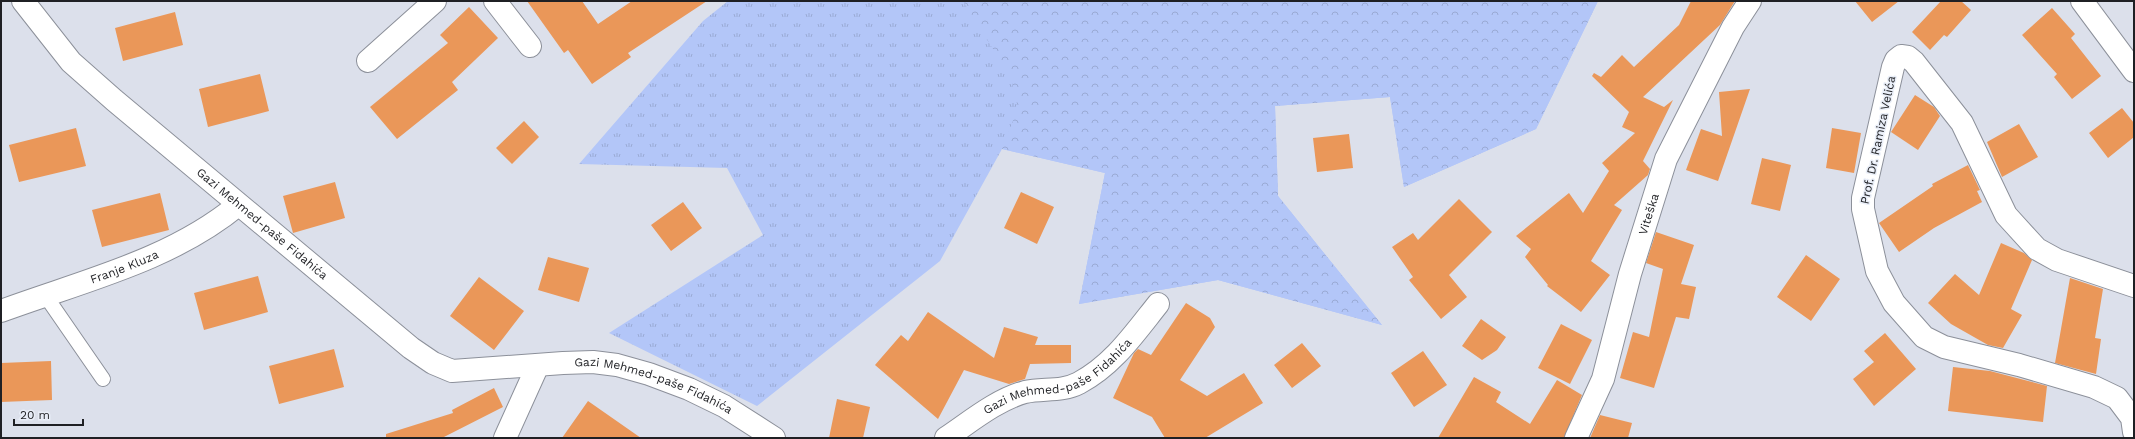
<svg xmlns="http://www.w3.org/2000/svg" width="2135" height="439" viewBox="0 0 2135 439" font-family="'Work Sans',sans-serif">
<defs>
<pattern id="grass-tufts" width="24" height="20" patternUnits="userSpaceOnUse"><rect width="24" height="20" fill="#b3c6f8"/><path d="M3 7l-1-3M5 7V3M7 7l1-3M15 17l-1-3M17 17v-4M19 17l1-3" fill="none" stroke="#9aaad4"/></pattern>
<pattern id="forest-crowns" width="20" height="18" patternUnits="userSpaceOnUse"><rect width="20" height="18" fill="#b3c6f8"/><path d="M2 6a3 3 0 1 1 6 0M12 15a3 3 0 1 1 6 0" fill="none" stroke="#9aaad4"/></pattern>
</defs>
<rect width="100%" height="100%" fill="#dce0eb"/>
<path fill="url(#grass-tufts)" d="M728 1H1598L1536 129 1404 187 1390 97 1275 106 1278 196 1382 325 1218 280 1079 304 1105 173 1002 149 940 261 757 406 609 333 763 235 727 168 579 164 703 21Z"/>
<path fill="url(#forest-crowns)" d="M963 1H1598L1536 129 1404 187 1390 97 1275 106 1278 196 1382 325 1218 280 1079 304 1105 173 1002 149 1018 108 1011 78Z"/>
<path fill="#ea9759" d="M527 1H582L598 24 632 1H707L628 53 631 57 592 84 568 50 564 53Z
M1691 1H1735L1720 25 1643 97 1664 107 1673 100 1643 161 1650 169 1648 175 1614 205 1622 210 1591 261 1610 275 1581 312 1547 286 1548 285 1525 257 1531 249 1516 236 1569 193 1583 213 1609 171 1602 163 1635 133 1622 127 1629 112 1592 76 1594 73 1601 77 1622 55 1634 67 1679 25Z
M1855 1H1899L1872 22Z
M1941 1H1961L1971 10 1947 37 1944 35 1930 50 1912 32Z
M469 7 498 38 452 82 458 90 397 139 370 107 448 43 440 35Z
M2052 8 2075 34 2071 38 2101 76 2072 99 2054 77 2057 74 2022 35Z
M175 12 183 45 123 61 115 28Z
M260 74 269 111 208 127 199 89Z
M1750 89 1718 181 1686 170 1701 129 1722 136 1719 92Z
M1915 95 1934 107 1940 116 1918 150 1891 132Z
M2122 108 2134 123V137L2108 158 2089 133Z
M524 121 539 137 512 164 496 148Z
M2019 124 2038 157 2002 177 1987 142Z
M76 128 86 166 19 182 9 145Z
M1832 128 1861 133 1854 173 1826 168Z
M1349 134 1353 168 1317 172 1313 138Z
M1762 158 1791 165 1780 211 1751 204Z
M1968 165 1980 190 1977 191 1982 202 1934 228 1899 252 1879 223 1933 186 1932 184Z
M335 182 345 218 293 233 283 196Z
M1021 192 1054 207 1037 244 1004 228Z
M160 193 169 230 102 247 92 210Z
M1459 199 1492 232 1449 275 1467 297 1441 319 1409 280 1413 277 1392 247 1413 233 1418 240Z
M683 202 702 228 671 251 651 225Z
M1656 232 1694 245 1681 284 1696 287 1689 319 1676 317 1654 388 1620 378 1633 332 1649 337 1663 269 1646 263Z
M2001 243 2024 253 2032 260 2011 309 2022 315 2003 348 1988 345 1951 324 1928 303 1955 274 1979 295Z
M1806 255 1840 279 1811 321 1777 297Z
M548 257 589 268 579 302 538 290Z
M258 276 268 312 204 330 194 293Z
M479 277 524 311 494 350 450 316Z
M2070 278 2103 289 2095 338 2101 339 2096 374 2055 363Z
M1186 303 1210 318 1215 327 1180 380 1207 396 1244 373 1263 403 1205 438H1165L1152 417 1113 398 1134 353 1138 349 1151 355Z
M928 312 994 358 1004 327 1038 337 1035 345H1071V363L1030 364 1025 379 1009 384 964 370 938 419 875 365 901 335 908 341Z
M1481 319 1506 337 1497 350 1482 360 1462 346Z
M1561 324 1592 340 1570 384 1538 368Z
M1885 333 1916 369 1874 406 1853 379 1874 362 1864 351Z
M1302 343 1321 366 1292 388 1274 365Z
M334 349 344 387 279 404 269 366Z
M1423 351 1447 385 1414 407 1391 373Z
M51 361 52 400 1 402V363Z
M1953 367 1990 371 2047 386 2043 422 1948 411Z
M1474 377 1501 392 1496 402 1530 424 1557 380 1582 395 1564 438H1438Z
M494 388 503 407 442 438H386V434L453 413 452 410Z
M837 399 870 407 863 438H829Z
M588 401 641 438H562Z
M1600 415 1632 423 1628 438H1590Z"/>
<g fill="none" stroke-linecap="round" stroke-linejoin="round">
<g stroke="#8c909a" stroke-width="16">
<path id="lane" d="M45 295 103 379"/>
</g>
<g stroke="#8c909a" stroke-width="24">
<g id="street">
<path id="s1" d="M23 1 71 62 114 100 411 348 433 363 452 371 563 363 593 362 617 365 649 374 689 389 724 406 774 438"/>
<path d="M495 1 530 46"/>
<path d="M2082 1 2134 71"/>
<path d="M368 61 435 1"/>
<path d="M2134 286 2057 260 2037 249 2006 215 1962 123 1914 62 1908 57 1901 56 1896 60 1893 67 1863 198V209L1877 271 1894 303 1924 337 1944 347 2019 365 2094 387 2117 398 2132 418 2134 432"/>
<path id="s2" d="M1 311C82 281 170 261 238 205"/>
<path d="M505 438 538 365"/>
<path id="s3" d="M946 438C970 422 996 400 1025 392 1043 388 1062 392 1079 383 1113 365 1134 334 1158 304"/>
<path id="s4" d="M1576 438 1603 379 1630 274 1666 159 1733 27 1750 1"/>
</g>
</g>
<use href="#lane" stroke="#fff" stroke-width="14"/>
<use href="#street" stroke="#fff" stroke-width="22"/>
</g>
<g text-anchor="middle" stroke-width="3" stroke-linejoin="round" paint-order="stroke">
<g font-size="12" fill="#1f2024" stroke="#e9eef8">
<text transform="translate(1878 140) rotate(-78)" y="4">Prof. Dr. Ramiza Velića</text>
<text dy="4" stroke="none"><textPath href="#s4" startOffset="236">Viteška</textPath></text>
<text dy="4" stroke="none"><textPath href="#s1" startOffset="328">Gazi Mehmed-paše Fidahića</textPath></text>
<text dy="4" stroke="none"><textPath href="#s2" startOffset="131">Franje Kluza</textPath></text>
<text dy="4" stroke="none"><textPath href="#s3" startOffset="130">Gazi Mehmed-paše Fidahića</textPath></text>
<text dy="4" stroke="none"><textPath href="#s1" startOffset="775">Gazi Mehmed-paše Fidahića</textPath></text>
</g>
</g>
<rect width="2135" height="439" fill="none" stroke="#1f2024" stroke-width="4"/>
<path d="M14 419v6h69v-6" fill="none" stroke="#1f2024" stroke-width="2"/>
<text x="20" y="419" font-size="12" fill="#1f2024" stroke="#e9eef8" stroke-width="3" paint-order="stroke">20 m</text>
</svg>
